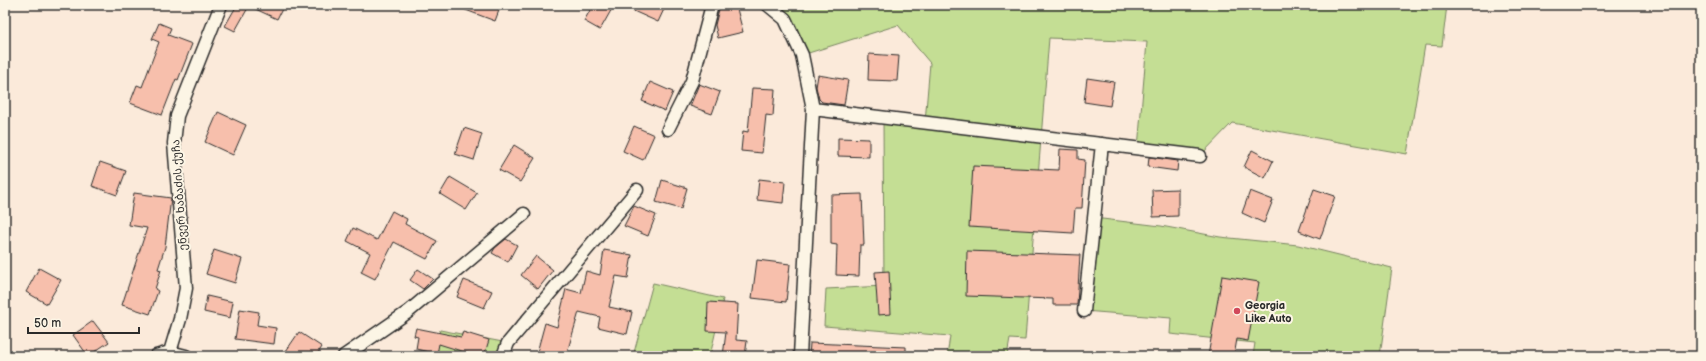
<svg xmlns="http://www.w3.org/2000/svg" width="1706" height="361" viewBox="0 0 1706 361" font-family="'Balsamiq Sans','Noto Sans Georgian',sans-serif">
<rect width="100%" height="100%" fill="#fbeada"/>
<filter id="ink" filterUnits="userSpaceOnUse"><feTurbulence type="fractalNoise" baseFrequency=".025" numOctaves="2"/><feDisplacementMap in="SourceGraphic" scale="8" xChannelSelector="R" yChannelSelector="G"/><feConvolveMatrix kernelMatrix="1 2 1 2 8 2 1 2 1" color-interpolation-filters="sRGB"/></filter>
<g filter="url(#ink)">
<path fill="#c4de94" stroke="#788460" d="M768 5H1447L1442 46 1425 45 1407 154 1232 123 1200 156 1138 148 1147 42 1049 38 1025 340 1010 339 1007 356H947L950 336 824 326 826 289 884 286 883 117 925 122 930 63 898 25 802 55Z
M1094 218 1161 226 1220 237 1298 245 1392 268 1380 356H1253L1255 343 1170 334 1171 318 1084 311Z
M653 283 723 299 710 356H633Z
M440 330 508 343 503 356H430Z"/>
<path fill="#f7bfac" stroke="#2b2b2b" d="M237 5H284L277 19 249 6 235 31 225 26Z
M455 5H501L495 21 455 6Z
M593 5H614L600 30 584 21Z
M620 5H666L658 22Z
M732 5H736L743 32 718 38 715 25 719 9Z
M159 23 171 28 168 35 192 44 178 80 176 79 162 115 130 103 137 85 142 87 159 42 152 39Z
M869 54 899 56 897 81 868 80Z
M818 75 848 80 844 105 822 102 819 99 816 87Z
M1087 78 1114 82 1110 106 1084 102Z
M650 82 673 92 665 111 642 101Z
M699 84 720 92 712 114 690 106Z
M752 88 775 89 773 116 766 115 762 153 741 151 743 131 748 132Z
M218 112 246 125 233 155 205 142Z
M634 126 654 135 643 160 623 151Z
M464 128 482 134 474 160 455 154Z
M838 138 869 139V157L838 156Z
M514 145 535 158 520 182 499 170Z
M1060 149 1078 150V159L1085 160 1082 208H1075L1073 233 969 227 973 166 1059 170Z
M1252 150 1273 161 1265 178 1244 167Z
M1149 157 1178 161 1177 171 1148 167Z
M100 162 126 171 117 195 92 186Z
M450 177 477 193 466 210 440 194Z
M759 179 785 182 783 203 757 200Z
M662 180 687 188 681 209 656 202Z
M1178 189V216L1153 217 1152 190Z
M1314 189 1335 196 1320 239 1299 231Z
M1250 191 1273 200 1264 223 1242 213Z
M134 193 171 198 165 247 158 269 161 270 155 289 158 291 150 314 122 305 147 228 129 225Z
M862 194 864 245H860L859 276 836 275 837 245 831 244V195Z
M634 206 656 215 648 236 624 226Z
M392 211 407 219 405 224 437 241 427 259 394 242 375 279 361 272 370 253 347 241 353 228 377 240Z
M506 239 517 245 508 262 492 253 495 248Z
M214 250 242 259 235 283 206 274Z
M604 250 632 255 628 278 616 276 609 307 632 312 627 334 598 327 600 317 579 312 566 356H536L545 323 557 327 566 289 581 293 586 271 600 275Z
M967 251 1080 255 1077 305H1053V299L966 296Z
M536 256 553 270 538 289 521 275Z
M757 260 790 264 786 302 752 298Z
M39 268 61 280 47 304 26 292Z
M418 269 433 279 423 289 410 280Z
M889 271 891 314 878 315 875 272Z
M1222 276 1259 282 1248 341 1237 339 1234 356H1208Z
M464 280 492 291 484 308 457 297Z
M207 296 233 302 230 318 204 312Z
M708 302 738 304 736 340 747 341 745 356H723L726 332 707 331Z
M240 309 259 312 257 325 276 328 274 344 235 339Z
M93 321 109 342 88 356 73 335Z
M416 328 461 337 463 332 489 340 484 356H477L439 344 437 354 416 349 418 337 414 336Z
M299 332 322 347 316 356H294L286 351Z
M810 343 906 347V356H809Z"/>
<g fill="none" stroke-linecap="round" stroke-linejoin="round">
<g stroke="#2b2b2b" stroke-width="15">
<path id="minor" d="M768 5 785 19 802 55 813 109 800 356
M813 109 1200 156
M668 129 692 81 712 5
M1084 311 1102 144
M170 352 186 356
M156 356 170 352 180 319 186 288 174 143 177 116 221 5
M344 356 408 312 524 214
M503 356 508 343 637 190"/>
</g>
<use href="#minor" stroke="#fcf5e5" stroke-width="12"/>
</g>
</g>
<circle fill="#d1495b" stroke="#fcf5e5" stroke-width="1.5" cx="1237" cy="311" r="4"/>
<g text-anchor="middle" stroke-width="4" stroke-linejoin="round" paint-order="stroke">
<g font-size="11" fill="#2b2b2b" stroke="#fcf5e5">
<text transform="translate(179 195) rotate(-94)" y="4">ენვერ ხაბაძის ქუჩა</text>
</g>
<g font-size="11" font-weight="bold" fill="#2b2b2b" stroke="#fcf5e5" text-anchor="start">
<text x="1245" y="309">Georgia<tspan x="1245" dy="13">Like Auto</tspan></text>
</g>
</g>
<rect width="1706" height="361" fill="none" stroke="#fcf5e5" stroke-width="20"/>
<rect x="10" y="10" width="1686" height="341" fill="none" stroke="#2b2b2b" stroke-width="1.5" filter="url(#ink)"/>
<path d="M28 327v6h111v-6" fill="none" stroke="#2b2b2b" stroke-width="2"/>
<text x="34" y="327" font-size="12" fill="#2b2b2b" stroke="#fcf5e5" stroke-width="3" paint-order="stroke">50 m</text>
</svg>
